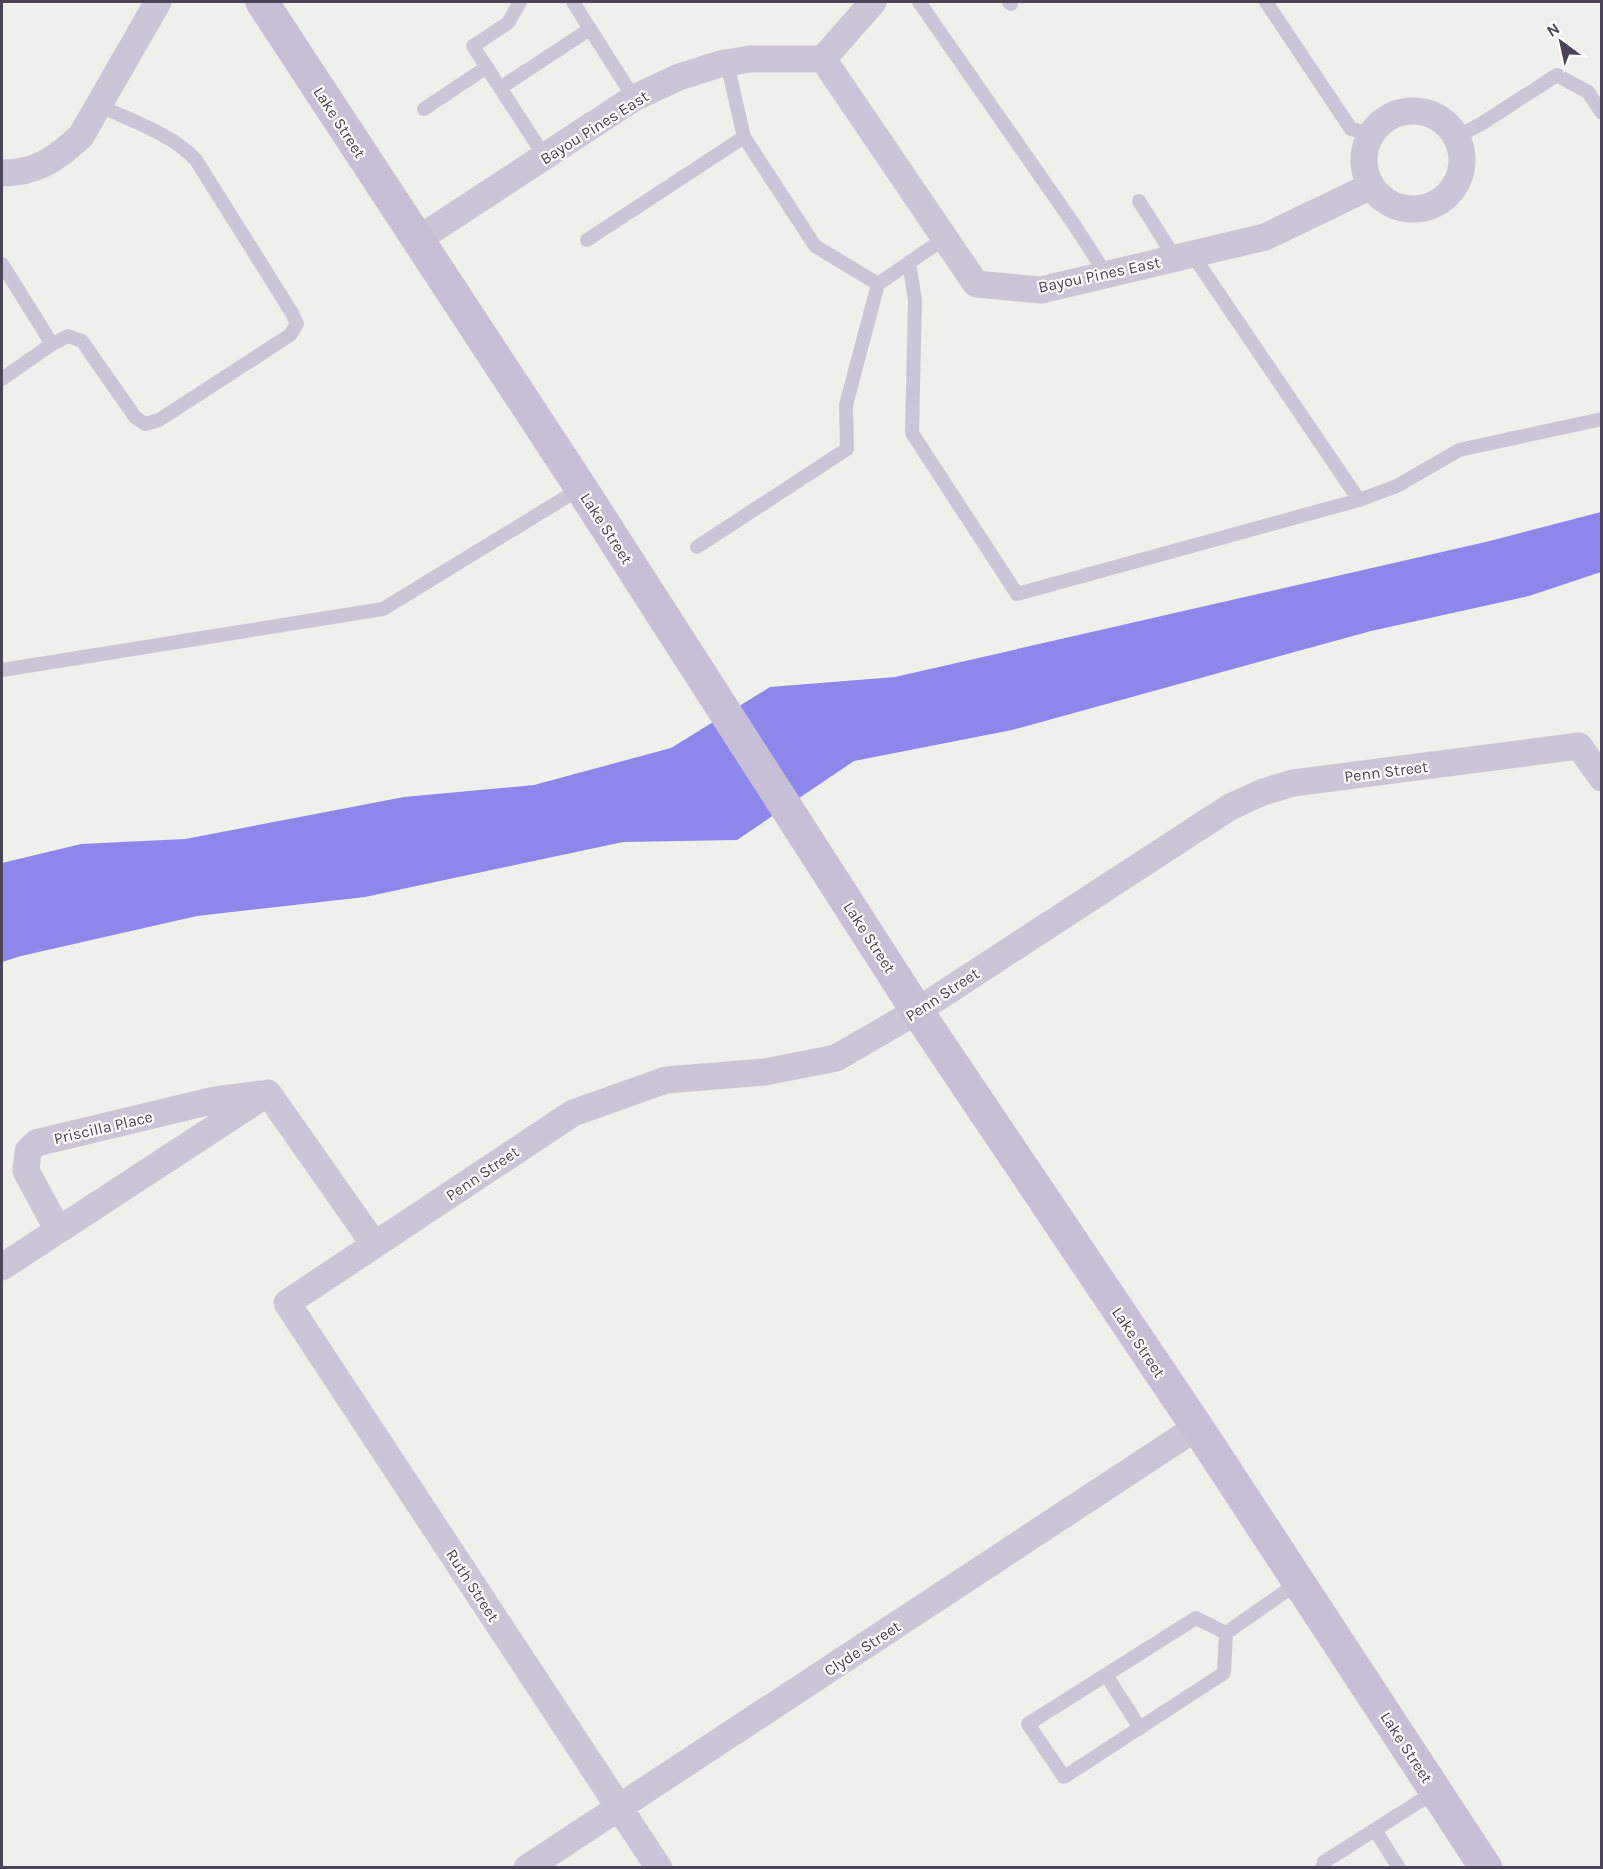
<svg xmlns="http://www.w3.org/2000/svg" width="1603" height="1869" viewBox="0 0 1603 1869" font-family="Karla,sans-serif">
<rect width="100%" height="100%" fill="#efefec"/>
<path fill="#8d87eb" d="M1601 512V572L1529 596 1371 631 1012 730 854 761 737 840 623 842 365 897 197 916 21 956 2 962V863L81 844 185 839 404 797 534 785 671 748 770 687 895 677 1490 541Z"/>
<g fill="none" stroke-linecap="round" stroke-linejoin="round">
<path stroke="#cbc6d7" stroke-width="14" d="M520 2 508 23 473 46 545 157
M919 2 1075 226 1106 274
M1009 2 1011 4
M1266 2 1351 129 1371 134
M590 29 634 98
M500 88 590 29 573 2
M424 109 487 67
M1456 137 1481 124 1557 75 1588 92 1602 113
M1139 201 1175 258
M587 240 744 137 727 63
M909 262 915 300 912 433 1017 594 1359 500 1192 254
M2 264 52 344
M878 284 945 238
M2 379 52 344 68 336 82 341 135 417 145 424 159 420 290 335 297 324 292 313 196 160C171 133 131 121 98 105
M1359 500 1397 486 1459 450 1602 419
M697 547 847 449 846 405 878 284 815 246 744 137
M2 670 383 609 581 488
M1196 1618 1226 1633 1224 1673 1064 1777 1028 1724Z
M1226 1633 1299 1582
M1106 1675 1140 1728
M1375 1830 1399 1868
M1322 1868 1324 1862 1436 1791"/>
<path stroke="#cbc6d7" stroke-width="27" d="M823 59 873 2
M1364 160a49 49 0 1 1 98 0a49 49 0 1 1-98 0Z
M2 173C37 173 56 159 81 136L158 2
M417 240 634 98 679 77 720 64 750 59H823L976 284 1041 290 1265 237 1371 186
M58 1230 26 1171 28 1151 36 1143 215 1100 260 1094
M2 1267 268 1093 374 1244
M527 1868 1197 1427
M659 1868 287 1303 573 1113 666 1080 765 1072 836 1058 917 1011 1230 807 1263 792 1293 783 1579 746 1602 778"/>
<path stroke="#c7bfd6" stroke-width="33" d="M262 2 581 488 917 1011 1197 1427 1486 1868"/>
</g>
<g text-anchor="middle" stroke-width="4.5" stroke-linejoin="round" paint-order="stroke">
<g font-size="16" fill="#4c455a" stroke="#fff">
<text transform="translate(340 122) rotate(57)" y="6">Lake Street</text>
<text transform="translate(594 127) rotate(-32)" y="6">Bayou Pines East</text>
<text transform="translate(1099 274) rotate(-12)" y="6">Bayou Pines East</text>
<text transform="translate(607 528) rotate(57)" y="6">Lake Street</text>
<text transform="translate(1386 771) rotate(-7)" y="6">Penn Street</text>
<text transform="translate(870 937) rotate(57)" y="6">Lake Street</text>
<text transform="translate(942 994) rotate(-33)" y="6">Penn Street</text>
<text transform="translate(103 1127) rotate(-13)" y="6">Priscilla Place</text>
<text transform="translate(482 1173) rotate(-34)" y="6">Penn Street</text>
<text transform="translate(1139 1342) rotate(56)" y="6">Lake Street</text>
<text transform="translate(473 1585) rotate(57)" y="6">Ruth Street</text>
<text transform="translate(862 1648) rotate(-33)" y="6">Clyde Street</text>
<text transform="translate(1407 1747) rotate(57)" y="6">Lake Street</text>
</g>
</g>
<rect width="1603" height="1869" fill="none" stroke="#4c455a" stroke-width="6"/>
<g transform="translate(1561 42) rotate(327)" stroke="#ffffff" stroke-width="4.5" paint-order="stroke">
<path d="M0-4.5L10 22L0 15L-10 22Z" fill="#4c455a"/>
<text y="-9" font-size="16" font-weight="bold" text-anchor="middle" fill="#4c455a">N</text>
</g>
</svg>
